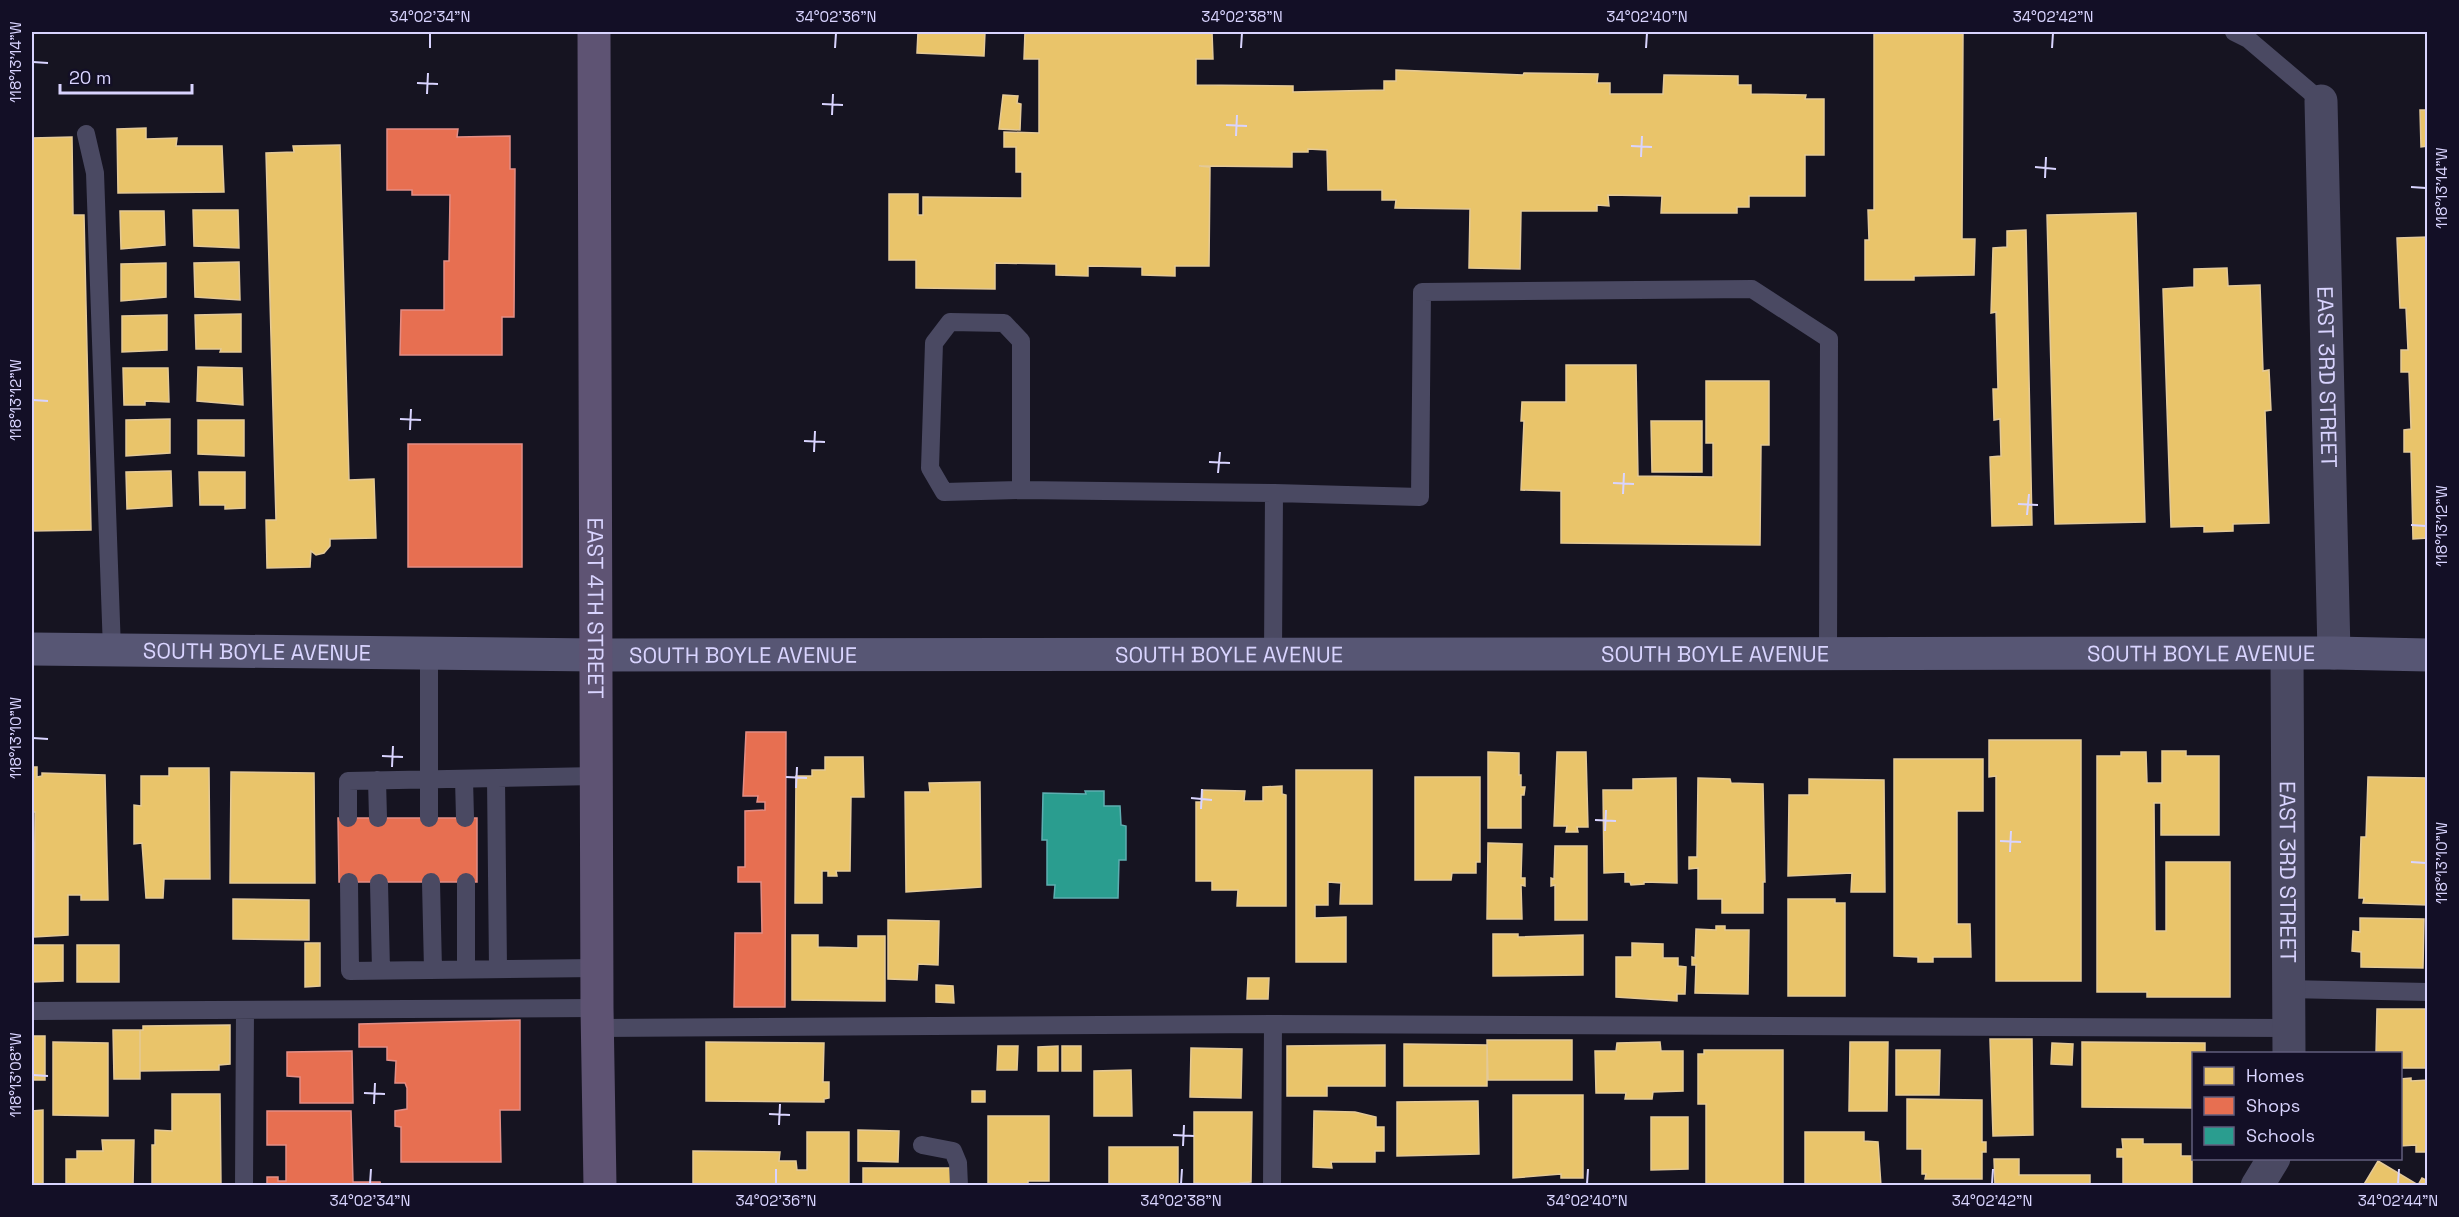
<svg xmlns="http://www.w3.org/2000/svg" width="2459" height="1217" viewBox="0 0 2459 1217" font-family="'Space Grotesk',sans-serif">
<rect width="100%" height="100%" fill="#161421"/>
<path fill="#e9c46a" stroke="#e4c997" stroke-width="1.5" d="M918 32H985L984 56 917 53Z
M1025 32H1212L1213 59H1196V85L1293 86V92L1384 90V81H1396V70L1523 75 1524 73 1598 74 1597 83H1610V94H1663L1664 75 1738 76V85H1751V94L1806 95 1805 99H1824V155H1805V196H1749V207H1737V213H1661L1662 196 1608 195 1609 206 1597 205V211H1521L1520 269 1469 268 1470 209 1395 208 1396 200H1382V190H1328L1327 150 1308 149V152H1292V167L1199 166 1210 167 1209 266H1175V276L1142 275V267L1088 266V276L1056 275V264L995 263V289L916 288V260H889V194H918V215H923V197L1022 198V172H1016V147H1004V132L1039 133V59H1024Z
M1874 32H1963L1962 239H1975L1974 275 1914 276V280H1865V240H1869L1868 210H1874Z
M1003 95 1018 96 1017 103 1021 104 1020 130 999 129Z
M2420 110H2428V146L2421 147Z
M146 128V139L177 138 176 146H222L224 192 118 193 117 129Z
M72 137 73 215H84L91 530 32 531V138Z
M340 145 349 480 374 479 376 538 330 539V546L324 553 316 555 311 551 310 567 267 568 266 520H276L266 153 294 152 293 146Z
M193 210H238L239 248 194 246Z
M120 211H164L165 245 121 249Z
M2136 213 2145 522 2055 524 2047 215Z
M2026 230 2032 525 1992 526 1990 457 2001 456 2000 419 1994 420 1993 389H1998L1996 312 1991 313 1993 248 2007 247V231Z
M2428 237V538L2413 539 2411 452H2404V430L2411 429 2409 372H2401V350H2408L2406 308H2400L2397 238Z
M239 262 240 300 195 297 194 263Z
M166 263V297L121 301V264Z
M2227 268 2228 286 2260 285 2263 371 2269 370 2271 410 2265 411 2269 523 2233 524V531L2204 532V526L2171 527 2163 289 2194 287V269Z
M241 314V352H220L221 349H196L195 315Z
M167 315V350L122 352V316Z
M1566 365H1636L1638 476 1713 477V443H1706V381H1769V445H1761L1760 545 1561 543V491L1521 490 1524 421H1521L1522 402H1566Z
M198 367 242 368 243 405 197 401Z
M123 368H168L169 402 145 401V405H124Z
M170 419V453L126 456V420Z
M198 420H244V456L198 454Z
M1651 421H1702V472H1652Z
M171 471 172 506 127 509 126 472Z
M199 472H245V508L225 509V505H200Z
M1989 740H2081V981H1996V776L1989 777Z
M2162 751H2186V756H2219V835H2161V803H2154L2155 931H2166V862H2230V997H2147V992H2097V756H2121V752H2146L2147 783H2162Z
M1488 752 1519 753V775H1521V787H1525L1524 795H1521V828H1488Z
M1557 752H1586L1588 827H1577L1578 832H1566L1567 826H1554Z
M825 757H863L864 797H851L850 871H836L837 876H828V871H822V903H795L796 776H812V770H825Z
M1894 759H1983V811H1957V924H1970L1971 957H1933V962H1918V957L1894 956Z
M32 767H37V777L42 776V773L105 775 108 900H81V895H68V935L34 937 35 812H32Z
M169 768H209L210 879H164L163 898H146L142 843 134 844V805L141 806V776H169Z
M1296 770H1372V904H1340L1341 883 1328 882V905H1315V918L1346 917V962H1296Z
M231 772 314 773 315 883H230Z
M1415 777H1480V862H1476V873H1452L1451 880H1415Z
M2368 777 2428 778V905L2363 903 2364 898H2359L2361 837H2366Z
M1676 778 1677 883 1644 882V884L1631 885 1630 882H1625V872L1604 873 1603 790H1633V779Z
M1698 778 1730 779 1731 783 1763 784 1765 882H1763V913H1722V899H1698V868L1689 869V857H1697Z
M1809 779 1884 780 1885 892H1851L1852 873 1788 876 1789 795H1809Z
M980 782 981 887 906 892 905 792H930L929 783Z
M1282 786V794L1286 795V906H1237L1238 890H1212V881H1196V802H1202L1203 790 1245 791 1244 801H1263V787Z
M1488 843 1522 844 1521 878H1525V886L1521 885 1522 919H1487Z
M1555 846H1587V920H1555V885L1551 886V878L1554 879Z
M233 899 309 900V940L233 939Z
M1788 899H1835V903H1845V996H1788Z
M2360 918 2424 919 2423 968 2361 967V952L2352 951 2353 931 2360 932Z
M888 920 939 921 938 965 918 964 917 980 888 979Z
M1716 926H1725V930H1749L1748 994 1695 993 1696 965H1692V957L1695 958 1696 929 1716 930Z
M1493 934H1518V937L1583 935V975L1493 976Z
M792 935H818V947L858 948V936H885V1001L792 1000Z
M305 943H320V986L305 987Z
M1632 943 1663 944V958H1678V966L1686 967 1685 994H1677V1001L1616 997V957H1632Z
M32 945H63V981L32 982Z
M77 945H119V982H77Z
M1248 978H1269L1268 999H1247Z
M936 985 953 986 954 1003 936 1002Z
M2377 1009H2428V1068H2400V1054H2376Z
M230 1025V1064L219 1065V1070L140 1071V1030H143V1026Z
M113 1030H140V1079H114Z
M32 1036H45V1080H32Z
M1990 1039H2032L2033 1135 1993 1136Z
M1487 1040H1572V1080H1488Z
M53 1042 108 1043V1116L53 1115Z
M706 1042 824 1043 823 1082H829V1098L824 1099V1102L706 1101Z
M1660 1042 1661 1051H1683V1091L1653 1092 1652 1099H1625L1626 1093H1596L1595 1051H1616L1617 1043Z
M1850 1042H1888L1887 1111H1849Z
M2082 1042 2205 1043V1054H2194V1108L2082 1107Z
M2052 1043 2073 1044 2072 1065 2051 1064Z
M1404 1044 1487 1045V1086H1404Z
M1385 1045V1086H1327V1096H1287V1046Z
M998 1046H1018L1017 1070H997Z
M1058 1046V1071H1038V1047Z
M1062 1046H1081V1071H1062Z
M1191 1048 1242 1049 1241 1098 1190 1097Z
M1704 1050H1783V1186H1706V1104H1698V1054H1704Z
M1896 1050H1940L1939 1095H1896Z
M1131 1070 1132 1116H1094V1071Z
M2411 1078V1081L2428 1080V1152H2416V1145L2400 1146V1079Z
M972 1091H985V1102H972Z
M172 1094H220L221 1186H152V1145H155V1130L172 1131Z
M1513 1095H1583V1178H1561V1174L1513 1178Z
M1907 1099 1982 1100V1142H1986V1152H1982V1179H1925L1926 1174H1922V1149H1907Z
M1478 1101 1479 1154 1397 1156V1102Z
M43 1110V1186H32V1111Z
M1314 1111 1355 1112 1376 1117V1127H1384V1151H1375V1162H1331L1332 1168 1313 1167Z
M1194 1112H1252L1251 1182 1240 1183V1186L1194 1183Z
M988 1116H1049V1181H1028V1186H988Z
M1651 1117H1688V1169L1651 1170Z
M858 1130 899 1131 898 1162 858 1161Z
M807 1132H849V1186H693V1151L780 1152 779 1161H796L797 1170H807Z
M1805 1132H1864V1141L1878 1142 1881 1186H1805Z
M2122 1139H2143V1144H2181V1156H2192V1186H2123V1157H2117V1149H2123Z
M102 1140H134L133 1186H66V1159H77V1151H103Z
M1109 1147H1178V1186H1109Z
M1994 1159H2019V1175H2090V1186H1995Z
M2378 1161 2418 1185 2422 1178 2428 1181V1186H2363Z
M863 1168H951V1186H863Z"/>
<path fill="#e76f51" stroke="#e38d85" stroke-width="1.5" d="M387 129H458L457 137 510 136V169H515L514 317H502V355H400L401 310H444V261H449L450 195H412V190H387Z
M408 444H522V567H408Z
M746 732H786L785 1007H734L735 933H762L761 882H738V867H745V811L765 810V802H757L758 796H743Z
M338 818H477V882H339Z
M520 1020V1110H500L501 1162H401V1127L395 1126V1111L407 1109V1088L405 1083H395L396 1061 387 1060V1047H359V1024Z
M352 1051 353 1103H300V1077L287 1076V1052Z
M267 1111H351L353 1182H380L381 1186H267V1177H278V1181H286V1145H267Z"/>
<path fill="#2a9d8f" stroke="#5eaeb1" stroke-width="1.5" d="M1085 791H1104V806H1120L1121 825 1126 826V860H1119L1118 898H1054L1055 885H1047V840H1042L1043 793 1086 794Z"/>
<g fill="none" stroke-linecap="round" stroke-linejoin="round">
<path stroke="#4a4962" stroke-width="18" d="M2234 32 2248 39 2321 101
M86 134 95 173 112 650
M1021 490V341L1004 323 950 322 934 343 930 468 944 492 1021 490 1274 493
M429 653V818
M1273 655 1274 493 1420 497 1422 292 1752 289 1829 339 1828 654
M464 779 465 818
M496 779 498 969
M377 780 378 818
M348 818V781L596 776
M349 882 350 971 597 968
M431 882 433 970
M466 882V969
M379 883 381 970
M2287 989 2428 992
M32 1011 597 1008
M597 1028 1273 1024 2288 1028
M922 1145 953 1151 958 1163 959 1186
M244 1186 245 1010
M1272 1186 1273 1024"/>
<g stroke="#4a4962" stroke-width="33">
<path id="s1" d="M2321 101 2334 653"/>
<path id="s2" d="M2287 654 2289 1054"/>
<path d="M2257 1186 2274 1158"/>
</g>
<path stroke="#575674" stroke-width="33" id="s3" d="M32 649 596 655 2334 653 2428 655"/>
<path stroke="#5e5373" stroke-width="33" id="s4" d="M594 32 597 1008 600 1186"/>
</g>
<path fill="none" stroke="#d9d4ff" stroke-width="2" d="M430 48V33M835 48 836 33M1241 48 1242 33M1646 48 1647 33M2052 48 2053 33M33 62 48 63M417 83 438 84M427 94 428 73M822 104 843 105M832 115 833 94M1226 125 1247 126M1236 136 1237 115M1631 146 1652 147M1641 157 1642 136M2035 167 2056 169M2045 178 2046 157M2411 187 2426 188M33 400 48 401M400 419 421 420M410 430 411 409M804 441 825 442M814 452 815 431M1209 462 1230 463M1218 473 1220 452M1613 483 1634 484M1623 494 1624 473M2018 504 2038 505M2027 515 2029 494M2411 525 2426 526M33 738 48 739M382 756 403 757M392 767 393 746M786 777 807 778M796 788 797 767M1191 798 1212 800M1201 809 1202 789M1595 820 1616 821M1605 831 1606 810M2000 841 2021 842M2010 852 2011 831M2411 862 2426 863M33 1075 48 1076M364 1093 385 1094M374 1104 375 1083M769 1114 790 1115M779 1125 780 1104M1173 1135 1194 1136M1183 1146 1184 1125M370 1184 371 1169M776 1184V1169M1181 1184 1182 1169M1587 1184 1588 1169M1992 1184 1993 1169M2398 1184 2399 1169"/>
<g text-anchor="middle" stroke-width="6" stroke-linejoin="round" paint-order="stroke">
<g font-size="22" fill="#d9d4ff" stroke="#130f26">
<text dy="8" stroke="none"><textPath href="#s1" startOffset="276">EAST 3RD STREET</textPath></text>
<text dy="8" stroke="none"><textPath href="#s4" startOffset="576">EAST 4TH STREET</textPath></text>
<text dy="8" stroke="none"><textPath href="#s3" startOffset="225">SOUTH BOYLE AVENUE</textPath></text>
<text dy="8" stroke="none"><textPath href="#s3" startOffset="2169">SOUTH BOYLE AVENUE</textPath></text>
<text dy="8" stroke="none"><textPath href="#s3" startOffset="1683">SOUTH BOYLE AVENUE</textPath></text>
<text dy="8" stroke="none"><textPath href="#s3" startOffset="711">SOUTH BOYLE AVENUE</textPath></text>
<text dy="8" stroke="none"><textPath href="#s3" startOffset="1197">SOUTH BOYLE AVENUE</textPath></text>
<text dy="8" stroke="none"><textPath href="#s2" startOffset="218">EAST 3RD STREET</textPath></text>
</g>
</g>
<rect width="2459" height="1217" fill="none" stroke="#130f26" stroke-width="66"/>
<rect x="2192" y="1052" width="210" height="108" fill="#130f26" stroke="#625e7d" stroke-width="1.5"/>
<rect x="2204" y="1067" width="30" height="18" fill="#e9c46a" stroke="#625e7d" stroke-width="1.5"/>
<text x="2246" y="1082" font-size="18" fill="#d9d4ff">Homes</text>
<rect x="2204" y="1097" width="30" height="18" fill="#e76f51" stroke="#625e7d" stroke-width="1.5"/>
<text x="2246" y="1112" font-size="18" fill="#d9d4ff">Shops</text>
<rect x="2204" y="1127" width="30" height="18" fill="#2a9d8f" stroke="#625e7d" stroke-width="1.5"/>
<text x="2246" y="1142" font-size="18" fill="#d9d4ff">Schools</text>
<path d="M60 84v9h132v-9" fill="none" stroke="#d9d4ff" stroke-width="3"/>
<text x="69" y="84" font-size="18" fill="#d9d4ff" stroke="#130f26" stroke-width="4.5" paint-order="stroke">20 m</text>
<rect x="33" y="33" width="2393" height="1151" fill="none" stroke="#d9d4ff" stroke-width="2"/>
<g font-size="15" text-anchor="middle" fill="#d9d4ff">
<text x="430" y="22">34°02'34"N</text>
<text x="836" y="22">34°02'36"N</text>
<text x="1242" y="22">34°02'38"N</text>
<text x="1647" y="22">34°02'40"N</text>
<text x="2053" y="22">34°02'42"N</text>
<text transform="translate(16 62) rotate(-90)" y="5">118°13'14"W</text>
<text transform="translate(2442 188) rotate(-90)" y="5">118°13'14"W</text>
<text transform="translate(16 400) rotate(-90)" y="5">118°13'12"W</text>
<text transform="translate(2442 526) rotate(-90)" y="5">118°13'12"W</text>
<text transform="translate(16 738) rotate(-90)" y="5">118°13'10"W</text>
<text transform="translate(2442 863) rotate(-90)" y="5">118°13'10"W</text>
<text transform="translate(16 1075) rotate(-90)" y="5">118°13'08"W</text>
<text x="370" y="1206">34°02'34"N</text>
<text x="776" y="1206">34°02'36"N</text>
<text x="1181" y="1206">34°02'38"N</text>
<text x="1587" y="1206">34°02'40"N</text>
<text x="1992" y="1206">34°02'42"N</text>
<text x="2398" y="1206">34°02'44"N</text>
</g>
</svg>
